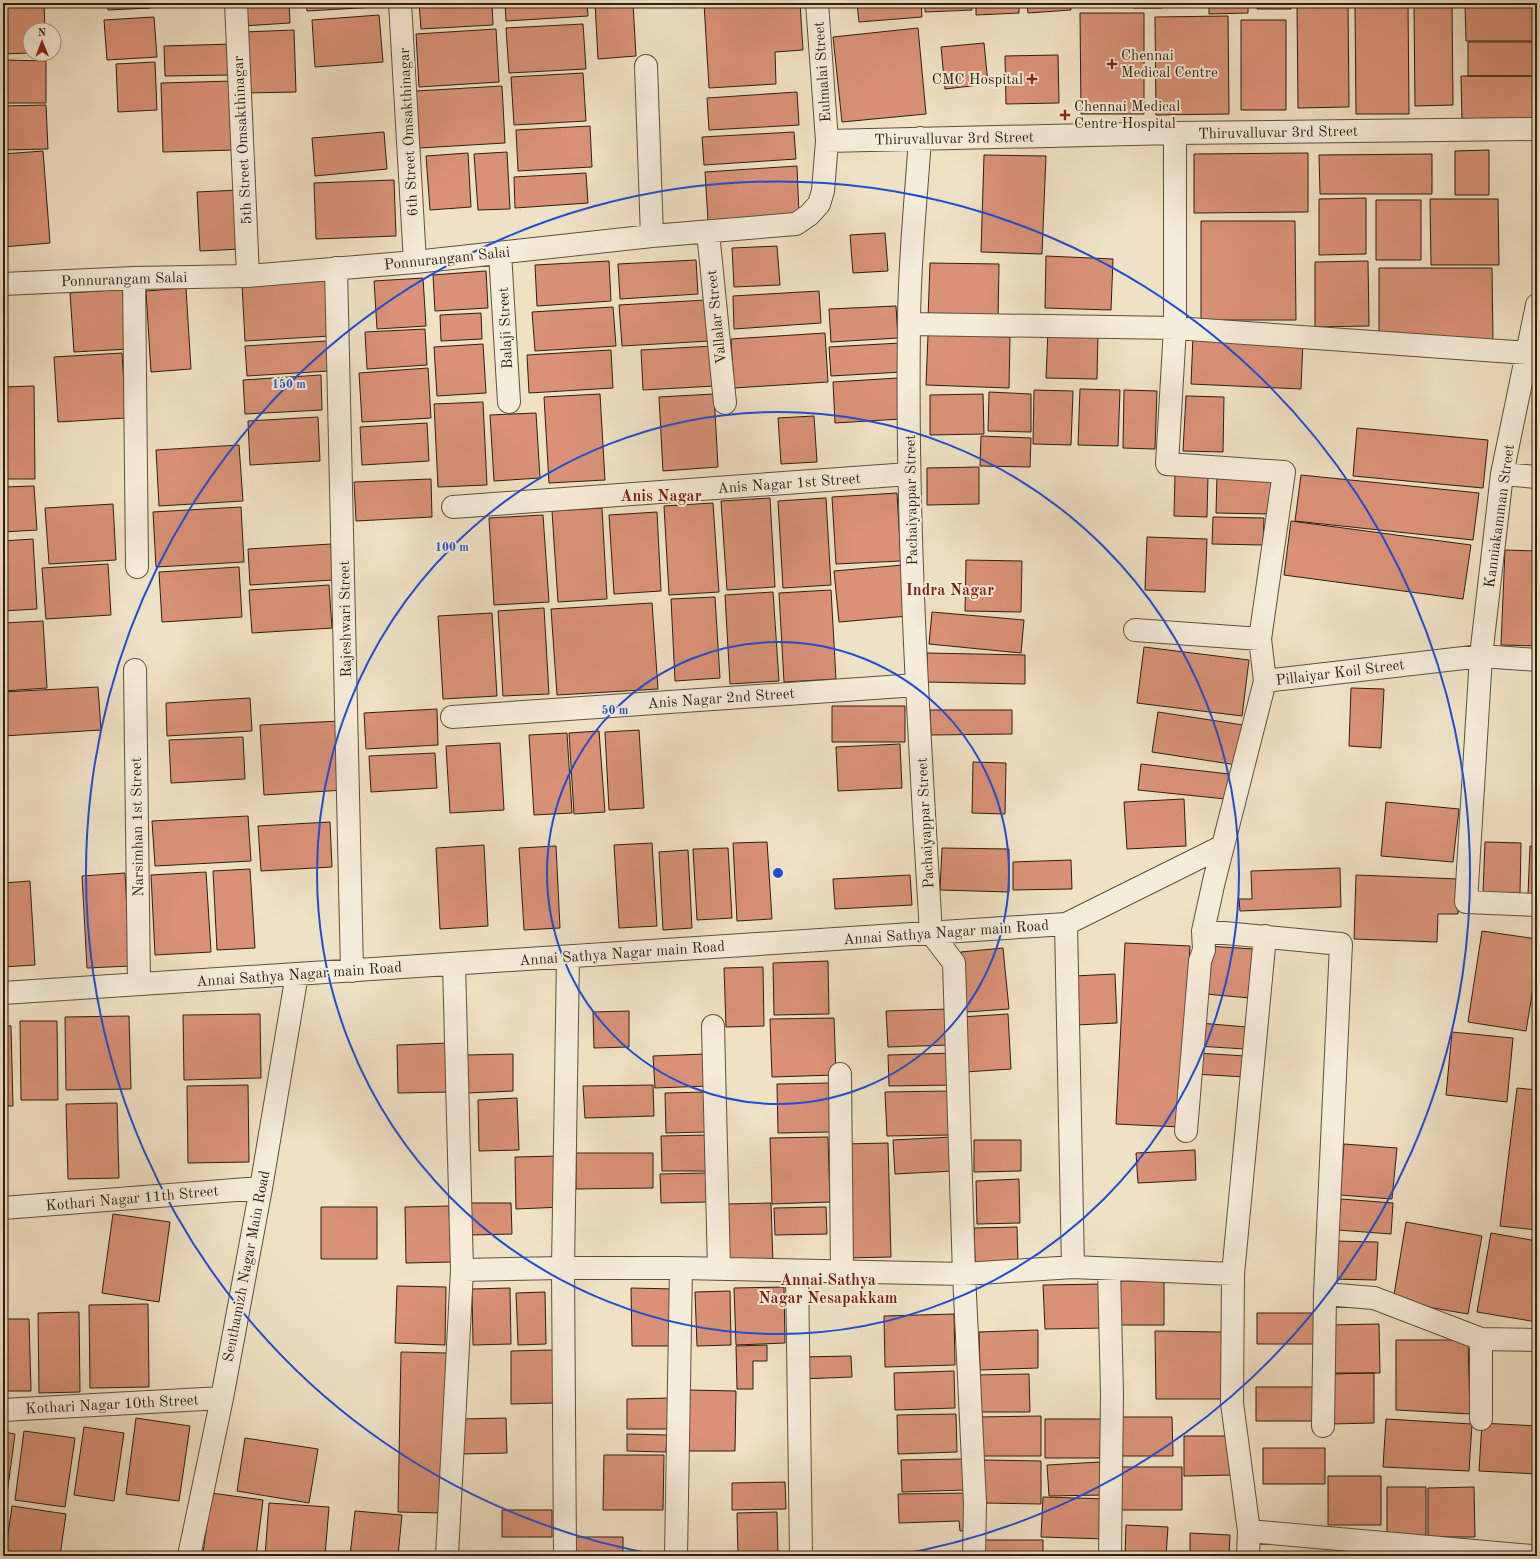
<svg xmlns="http://www.w3.org/2000/svg" width="1540" height="1559" viewBox="0 0 1540 1559" font-family="'Old Standard TT',serif">
<rect width="100%" height="100%" fill="#efe1c4"/>
<filter id="stains"><feTurbulence type="fractalNoise" baseFrequency=".005" numOctaves="4"/><feColorMatrix values="0 0 0 0 .2 0 0 0 0 .09 0 0 0 0 .02 0 0 0 .5 -.17"/></filter>
<radialGradient id="worn" r=".72"><stop offset=".6" stop-color="#630" stop-opacity="0"/><stop offset="1" stop-color="#630" stop-opacity=".3"/></radialGradient>
<path fill="#da9177" stroke="#2c1f11" d="M3 3H44L45 30H30V53L3 54Z
M107 3H149L150 8 108 10Z
M241 3H289L290 23 242 26Z
M306 3H376V7L307 11Z
M419 3H492L493 25 421 29Z
M505 3H587L588 16 506 21Z
M595 3H633L636 56 598 59Z
M704 3H800L803 50 775 52 776 84 709 88Z
M857 3H921L922 17 859 22Z
M925 3H971L972 10 925 12Z
M976 3H1019V13L976 15Z
M1027 3H1070L1071 10 1028 13Z
M1133 3H1162V8H1133Z
M1168 3H1201V6H1168Z
M1209 3H1248V13L1209 14Z
M1257 3H1291V9H1257Z
M1297 3H1348L1349 107 1298 108Z
M1355 3H1408L1409 114H1356Z
M1414 3H1452L1453 105 1415 106Z
M1465 3H1537V41H1466Z
M1080 13H1144V114H1081Z
M379 15 383 62 315 67 312 20Z
M1228 16 1229 114 1156 115 1155 17Z
M154 17 157 57 107 60 104 20Z
M1241 20H1286V110H1241Z
M583 24 586 69 509 73 506 28Z
M918 28 926 114 842 122 833 37Z
M496 29 499 82 419 87 416 34Z
M294 30 296 92 246 93 244 32Z
M1468 42H1537V76H1468Z
M984 43 988 84 945 89 941 47Z
M232 44 233 75 165 76 164 46Z
M1058 55 1059 103 1006 104 1005 56Z
M3 60 46 61V103H3Z
M155 62 157 110 118 112 116 64Z
M583 73 586 121 514 125 511 77Z
M1461 76H1537V121H1462Z
M233 81 235 150 163 152 161 83Z
M502 86 505 143 419 148 416 91Z
M797 92 799 125 709 130 707 98Z
M46 105 48 149 3 150V106Z
M590 126 592 167 518 171 516 130Z
M384 132 387 169 315 176 312 138Z
M794 132 796 159 704 165 702 137Z
M1489 150V195H1455V151Z
M43 151 50 243 3 247V154Z
M507 152 510 209 478 210 474 154Z
M468 153 471 207 430 210 426 156Z
M1308 153V212L1194 213V154Z
M1432 154V194H1320L1319 155Z
M984 155 1046 156 1042 254 981 252Z
M797 166 799 215 708 221 705 172Z
M586 173 588 203 515 208 514 177Z
M394 180 396 236 316 239 314 183Z
M239 190 242 249 200 251 197 192Z
M1366 198V254L1319 255V199Z
M1430 199H1498L1499 265H1431Z
M1376 200H1421V260H1376Z
M1201 221H1295L1296 320H1201Z
M885 233 888 271 853 273 850 235Z
M777 246 780 285 734 287 732 248Z
M1046 256 1113 259 1111 310 1045 308Z
M696 260 698 294 620 299 618 264Z
M609 261 611 301 537 306 535 265Z
M1368 261 1369 326 1315 327V262Z
M930 263 999 264 998 320 928 318Z
M1379 268H1492L1493 341H1379Z
M486 271 488 308 435 311 433 275Z
M423 278 426 326 377 329 374 281Z
M326 280 330 336 245 341 242 284Z
M186 288 191 369 151 372 146 291Z
M125 289 129 349 74 352 70 293Z
M819 291 821 323 734 329 733 296Z
M706 300 709 341 622 346 619 305Z
M896 306 898 338 831 342 829 309Z
M613 307 616 346 535 351 532 312Z
M481 313 482 339 441 341 440 315Z
M425 329 427 365 367 369 365 332Z
M1048 330 1098 332 1097 379 1046 378Z
M825 333 828 382 734 388 731 339Z
M928 335 1010 337 1009 388 926 385Z
M1193 336 1303 340 1301 389 1191 384Z
M327 341 329 371 247 376 245 346Z
M900 343 902 372 831 376 829 347Z
M483 344 486 393 437 396 434 347Z
M713 346 715 386 643 390 641 350Z
M611 350 613 388 529 393 527 355Z
M122 353 126 418 58 422 54 357Z
M428 368 431 418 362 422 359 373Z
M321 375 322 410 245 414 243 380Z
M898 378 901 419 835 423 833 382Z
M34 386 35 479H3V387Z
M1080 389 1120 390 1118 446 1078 445Z
M1034 390 1073 391 1071 445 1033 444Z
M1124 390 1157 391 1155 449 1123 448Z
M989 392 1031 394V432L988 431Z
M600 394 605 480 549 483 544 397Z
M714 394 718 467 663 471 659 397Z
M983 394 984 434 930 435V395Z
M1186 396 1224 397 1223 452 1183 451Z
M483 402 487 485 438 487 434 404Z
M536 413 540 478 494 481 490 415Z
M814 416 817 462 781 464 778 418Z
M318 417 320 461 250 465 248 421Z
M427 423 429 461 362 465 360 427Z
M1357 428 1488 440 1483 488 1353 476Z
M981 436 1031 438 1030 467 980 466Z
M239 445 243 501 159 506 156 450Z
M979 467V504L927 505V468Z
M1175 475 1208 476 1207 517 1174 516Z
M1217 475 1274 476 1273 514 1216 513Z
M1301 475 1479 493 1473 540 1295 521Z
M431 479 432 517 356 521 354 482Z
M34 486 37 530 3 532V487Z
M897 493 901 561 836 564 832 497Z
M770 498 775 587 727 590 721 501Z
M826 498 831 585 783 588 778 501Z
M713 503 719 592 669 595 664 506Z
M113 504 116 560 49 564 45 508Z
M241 507 244 562 156 567 153 512Z
M602 508 607 599 558 602 552 511Z
M657 512 661 591 614 594 609 515Z
M543 515 549 602 494 605 489 518Z
M1213 517 1264 518 1263 545 1212 544Z
M1291 521 1471 545 1463 599 1284 575Z
M1147 537 1207 539 1205 592 1145 590Z
M33 539 37 609 3 611V541Z
M331 544 333 580 250 585 248 549Z
M1505 550 1537 551V646L1501 645Z
M966 560 1022 561 1021 612 965 611Z
M108 564 111 615 46 619 42 568Z
M903 565 908 616 839 622 834 571Z
M239 567 242 617 162 622 159 572Z
M329 585 332 628 252 633 249 590Z
M831 590 836 679 784 682 779 593Z
M773 592 779 681 730 684 725 595Z
M715 597 720 678 675 681 671 599Z
M652 603 658 689 557 695 551 609Z
M544 608 549 694 503 696 498 611Z
M932 612 1024 620 1021 653 929 644Z
M492 613 497 696 443 699 438 616Z
M43 621 47 688 3 691V623Z
M1144 647 1249 660 1242 716 1137 703Z
M927 653 1025 655V684L927 682Z
M98 687 101 730 3 736V692Z
M1351 688 1384 689 1381 748 1349 746Z
M250 698 252 731 167 736 166 703Z
M832 706H905V742H832Z
M437 709 438 745 366 749 364 713Z
M930 710H1012V734L931 735Z
M1158 712 1243 725 1237 765 1152 752Z
M340 721 344 790 264 795 260 725Z
M639 730 644 808 609 810 605 732Z
M599 731 605 812 574 814 569 733Z
M567 733 572 813 534 815 529 735Z
M243 737 245 779 171 783 169 740Z
M500 743 504 810 450 813 446 746Z
M900 744 902 788 838 791 836 747Z
M435 753 437 788 371 792 369 756Z
M973 762 1006 763 1005 814 972 813Z
M1141 764 1229 774 1226 799 1138 790Z
M1184 799 1186 846 1127 849 1124 802Z
M1386 802 1459 809 1453 862 1381 856Z
M248 816 251 861 155 866 152 821Z
M330 822 332 867 261 871 258 826Z
M767 842 772 919 737 921 733 843Z
M1485 842 1521 843 1520 894 1483 893Z
M652 843 657 926 619 928 614 845Z
M484 845 488 926 440 929 436 848Z
M556 846 560 928 524 930 519 848Z
M1530 846 1537 847V895H1528Z
M728 848 732 918 697 920 693 849Z
M942 848 1009 849V892L940 890Z
M688 850 692 928 663 930 659 852Z
M1071 860 1072 889 1013 890V862Z
M1340 868 1341 907 1240 911 1239 899H1252L1251 871Z
M250 869 255 948 217 950 213 871Z
M206 872 211 952 155 955 151 875Z
M125 873 130 966 87 968 82 876Z
M910 875 912 905 835 909 833 879Z
M1356 875 1459 879 1458 914H1438L1437 942 1354 939Z
M30 881 35 965 3 967V883Z
M1482 931 1537 939V965L1526 1031 1468 1022Z
M1125 943 1190 946 1180 1127 1116 1124Z
M1208 946 1253 949 1250 998 1205 994Z
M1003 948 1009 1009 966 1012 961 952Z
M828 961 829 1014 774 1015 773 963Z
M763 967 764 1026 726 1027 724 968Z
M1115 974 1117 1023 1076 1025 1074 976Z
M949 1009 950 1045 888 1047 886 1011Z
M629 1011V1047L594 1048 593 1012Z
M260 1014 261 1078 184 1080 183 1015Z
M1008 1014 1011 1069 965 1072 961 1017Z
M129 1016 131 1089 66 1090 65 1017Z
M834 1018 836 1075 772 1077 770 1019Z
M20 1021H57L58 1100H21Z
M1199 1023 1247 1027 1245 1049 1197 1046Z
M3 1026H11L13 1106H3Z
M1452 1032 1513 1038 1507 1102 1446 1095Z
M450 1043V1092L398 1093 397 1045Z
M954 1053V1085L889 1086 888 1055Z
M1196 1053 1245 1056 1244 1077 1194 1074Z
M513 1054V1091L468 1093 467 1055Z
M706 1054 707 1086 655 1088 653 1056Z
M829 1083 830 1132 778 1133 777 1084Z
M248 1085 249 1162 188 1163 187 1086Z
M653 1085 654 1116 585 1118 583 1086Z
M1517 1088 1537 1090V1230L1500 1226Z
M950 1091 951 1135 887 1136 885 1092Z
M707 1092V1132L666 1133 665 1093Z
M517 1098 519 1150 479 1151 478 1100Z
M117 1103 119 1178 68 1179 66 1104Z
M710 1135 711 1171H662L661 1136Z
M828 1137 830 1202 772 1204 770 1138Z
M952 1137 953 1171 895 1174 893 1140Z
M974 1140H1021V1171L974 1172Z
M888 1143 891 1257 846 1258 843 1144Z
M1344 1144 1397 1148 1392 1199 1340 1195Z
M1195 1150 1196 1180 1138 1183 1136 1153Z
M576 1153H653V1188L576 1189Z
M562 1156 563 1207 516 1209 515 1157Z
M706 1173 707 1202 661 1203 660 1174Z
M1019 1179 1020 1223 977 1224 976 1181Z
M1341 1199 1393 1203 1391 1234 1338 1230Z
M470 1203H511L512 1234 471 1235Z
M771 1203 773 1264 729 1265 727 1204Z
M449 1206 451 1262 406 1263 405 1207Z
M321 1207H377V1259H321Z
M826 1207 827 1234 775 1235 774 1208Z
M113 1214 170 1222 159 1302 102 1293Z
M1406 1222 1482 1236 1468 1314 1393 1301Z
M1017 1227 1018 1262 975 1263 974 1228Z
M1491 1233 1537 1241V1322L1477 1312Z
M1331 1241 1378 1242 1376 1280 1330 1279Z
M1114 1280H1164V1325H1114Z
M1105 1284 1106 1328 1045 1329 1043 1285Z
M397 1286 446 1287 445 1345 395 1343Z
M784 1287 785 1343 736 1345 734 1288Z
M510 1288 511 1344 473 1345 472 1289Z
M631 1288 675 1289 672 1346H632Z
M730 1291 731 1345 697 1346 695 1292Z
M545 1292 546 1344 518 1345 516 1293Z
M148 1304 149 1387 90 1388 89 1305Z
M79 1312 80 1392 39 1393 38 1313Z
M1257 1313H1314V1344H1257Z
M954 1314 955 1365 885 1367 884 1316Z
M3 1319H29L31 1391H3Z
M1379 1324 1380 1373H1328V1325Z
M1038 1330V1368L980 1370 979 1332Z
M1155 1331 1223 1332V1399H1156Z
M1396 1340H1468L1470 1414 1396 1410Z
M767 1345V1361H753V1389H737L736 1346Z
M553 1350 554 1403 511 1404V1351Z
M401 1352 447 1353 444 1513 398 1512Z
M851 1356 852 1377 800 1379 799 1357Z
M954 1371 955 1408 895 1410 894 1373Z
M1374 1373V1423L1331 1424V1374Z
M1029 1374 1030 1412H976L975 1375Z
M1256 1387H1316V1421H1256Z
M688 1390 736 1391 735 1451H688Z
M669 1398 670 1429H627V1399Z
M956 1414 957 1452 898 1454 897 1415Z
M1041 1416V1456H977L978 1417Z
M1117 1417H1172L1173 1456H1117Z
M136 1418 190 1426 179 1501 126 1494Z
M506 1418 507 1453 461 1454V1419Z
M1045 1419H1101L1100 1458H1045Z
M1386 1419 1472 1424 1469 1471 1383 1467Z
M1482 1423 1537 1426V1474L1479 1471Z
M84 1427 124 1433 114 1501 74 1495Z
M24 1431 75 1438 65 1507 15 1500Z
M3 1432 15 1434 5 1509 3 1508Z
M627 1434 667 1435 666 1452 627 1451Z
M1184 1436H1233V1475L1184 1476Z
M245 1438 318 1449 309 1503 237 1491Z
M1263 1448H1325V1484H1263Z
M604 1455H664L663 1510H603Z
M965 1459V1490L902 1492 901 1460Z
M984 1460 1041 1461V1504L983 1503Z
M1100 1462 1102 1495 1049 1496 1047 1465Z
M1116 1467H1182V1510H1116Z
M1328 1476H1381V1525H1328Z
M785 1482 786 1509 732 1510V1483Z
M1387 1487H1426V1539H1387Z
M1474 1487 1475 1537H1428V1488Z
M211 1493 263 1500 256 1556H226L203 1553Z
M970 1493 971 1530 960 1531 959 1521 899 1523 898 1494Z
M1043 1497 1108 1499 1107 1539 1041 1537Z
M269 1503 329 1507 325 1556H265Z
M12 1506 66 1514 60 1556H5Z
M502 1510H552V1537H502Z
M355 1511 402 1515 398 1556H350Z
M777 1512 778 1556H738L737 1513Z
M1126 1525 1168 1527 1166 1556H1125Z
M1190 1533 1230 1535 1229 1556H1190Z
M567 1537H623V1556H567Z
M985 1540H1043V1556H985Z"/>
<g fill="none" stroke-linecap="round" stroke-linejoin="round">
<g stroke="#5d503e" stroke-width="24">
<path id="minor" d="M236 3 248 276
M400 3 415 262
M646 66 652 236
M1175 133V328L1167 464 1284 472 1260 639 1265 681
M920 138C916 200 909 263 909 326 906 528 919 731 931 933L954 963 964 1274 975 1503 974 1556
M827 141 1175 133 1537 129
M708 232 725 403
M500 253 509 402
M336 268 352 971
M134 278 137 567
M3 284 134 278 248 276 415 262 652 236 796 224 809 215 819 204 823 191 827 141 817 3
M1537 305 1502 474 1481 656 1466 902 1537 905
M909 324 1175 328 1528 353
M1502 474 1537 477
M453 507 909 474
M1135 630 1260 639
M135 670 139 984
M452 717 917 685
M1066 924 1073 1267
M3 993 1066 924 1223 846
M713 1026 719 1269
M840 1074 842 1272
M1186 1131 1200 961 1204 950 1203 931
M3 1208 261 1188
M1109 1269 1112 1394 1110 1556
M462 1270 563 1268H681L964 1274 1073 1267 1233 1274
M797 1271 801 1556
M1325 1294 1374 1298 1481 1339 1537 1340
M3 1410 222 1398
M1481 1419V1339
M1323 1426 1325 1294 1341 944 1203 931 1214 881 1265 681 1481 656 1537 660
M1249 1531 1531 1556
M189 1556 222 1398 261 1188 297 974
M447 1556 462 1270 454 964
M565 1556 563 1268 568 957
M676 1556 681 1268
M1248 1556 1249 1531 1232 1403 1233 1274 1265 936"/>
</g>
<use href="#minor" stroke="#f5ecd9" stroke-width="22"/>
</g>
<g fill="none" stroke="#1d4ed8" stroke-width="2">
<circle cx="778" cy="873" r="231"/>
<circle cx="778" cy="873" r="461"/>
<path d="M664 1556A692 692 0 1 1 892 1556"/>
</g>
<g fill="#8f2418" stroke="#f5ecd9" stroke-width="1.5">
<path d="M1110 58h4v4h4v4h-4v4h-4v-4h-4v-4h4z"/>
<path d="M1030 73h4v4h4v4h-4v4h-4v-4h-4v-4h4z"/>
<path d="M1063 109h4v4h4v4h-4v4h-4v-4h-4v-4h4z"/>
</g>
<g text-anchor="middle" stroke-width="4" stroke-linejoin="round" paint-order="stroke">
<g font-size="15" fill="#2c1f11" stroke="#f5ecd9" text-anchor="start">
<text x="1121" y="60">Chennai<tspan x="1121" dy="17">Medical Centre</tspan></text>
<text x="1023" y="84" text-anchor="end">CMC Hospital</text>
<text x="1074" y="111">Chennai Medical<tspan x="1074" dy="17">Centre Hospital</tspan></text>
</g>
<g font-size="15" fill="#2c1f11" stroke="#f5ecd9">
<text transform="translate(822 72) rotate(-94)" y="5">Eulmalai Street</text>
<text transform="translate(408 132) rotate(-93)" y="5">6th Street Omsakthinagar</text>
<text transform="translate(1278 132) rotate(-1)" y="5">Thiruvalluvar 3rd Street</text>
<text transform="translate(954 138) rotate(-1)" y="5">Thiruvalluvar 3rd Street</text>
<text transform="translate(242 140) rotate(-93)" y="5">5th Street Omsakthinagar</text>
<text transform="translate(447 258) rotate(-6)" y="5">Ponnurangam Salai</text>
<text transform="translate(124 279) rotate(-2)" y="5">Ponnurangam Salai</text>
<text transform="translate(716 317) rotate(-96)" y="5">Vallalar Street</text>
<text transform="translate(505 328) rotate(-93)" y="5">Balaji Street</text>
<text transform="translate(789 483) rotate(-4)" y="5">Anis Nagar 1st Street</text>
<text transform="translate(911 500) rotate(-91)" y="5">Pachaiyappar Street</text>
<text transform="translate(1499 516) rotate(-82)" y="5">Kanniakamman Street</text>
<text transform="translate(345 619) rotate(-91)" y="5">Rajeshwari Street</text>
<text transform="translate(1340 672) rotate(-7)" y="5">Pillaiyar Koil Street</text>
<text transform="translate(721 698) rotate(-4)" y="5">Anis Nagar 2nd Street</text>
<text transform="translate(925 823) rotate(-93)" y="5">Pachaiyappar Street</text>
<text transform="translate(137 827) rotate(-91)" y="5">Narsimhan 1st Street</text>
<text transform="translate(946 932) rotate(-4)" y="5">Annai Sathya Nagar main Road</text>
<text transform="translate(622 953) rotate(-4)" y="5">Annai Sathya Nagar main Road</text>
<text transform="translate(299 974) rotate(-4)" y="5">Annai Sathya Nagar main Road</text>
<text transform="translate(132 1198) rotate(-5)" y="5">Kothari Nagar 11th Street</text>
<text transform="translate(246 1266) rotate(-79)" y="5">Senthamizh Nagar Main Road</text>
<text transform="translate(112 1404) rotate(-3)" y="5">Kothari Nagar 10th Street</text>
</g>
<g font-size="16" font-weight="bold" fill="#7a1f14" stroke="#f5ecd9">
<text x="661" y="501">Anis Nagar</text>
<text x="950" y="595">Indra Nagar</text>
<text x="828" y="1285">Annai Sathya<tspan x="828" dy="18">Nagar Nesapakkam</tspan></text>
</g>
</g>
<circle cx="778" cy="873" r="6" fill="#1d4ed8" stroke="#f5ecd9" stroke-width="2"/>
<g font-size="12" text-anchor="middle" font-weight="bold" fill="#1d4ed8" stroke="#f5ecd9" stroke-width="4" stroke-linejoin="round" paint-order="stroke">
<text x="289" y="388">150 m</text>
<text x="452" y="551">100 m</text>
<text x="615" y="714">50 m</text>
</g>
<rect width="1540" height="1559" fill="none" stroke="#efe1c4" stroke-width="16"/>
<rect x="4" y="4" width="1532" height="1551" fill="none" stroke="#2c1f11" stroke-width="2"/>
<rect x="8" y="8" width="1524" height="1543" fill="none" stroke="#2c1f11"/>
<g transform="translate(42 42) rotate(359)"><circle r="19" fill="#f5ecd9" stroke="#a59a89"/>
<path d="M0-3L7 15L0 10L-7 15Z" fill="#8f2418"/>
<text y="-6" font-size="11" font-weight="bold" text-anchor="middle" fill="#2c1f11">N</text>
</g>
<rect width="100%" height="100%" filter="url(#stains)"/>
<rect width="100%" height="100%" fill="url(#worn)"/>
</svg>
